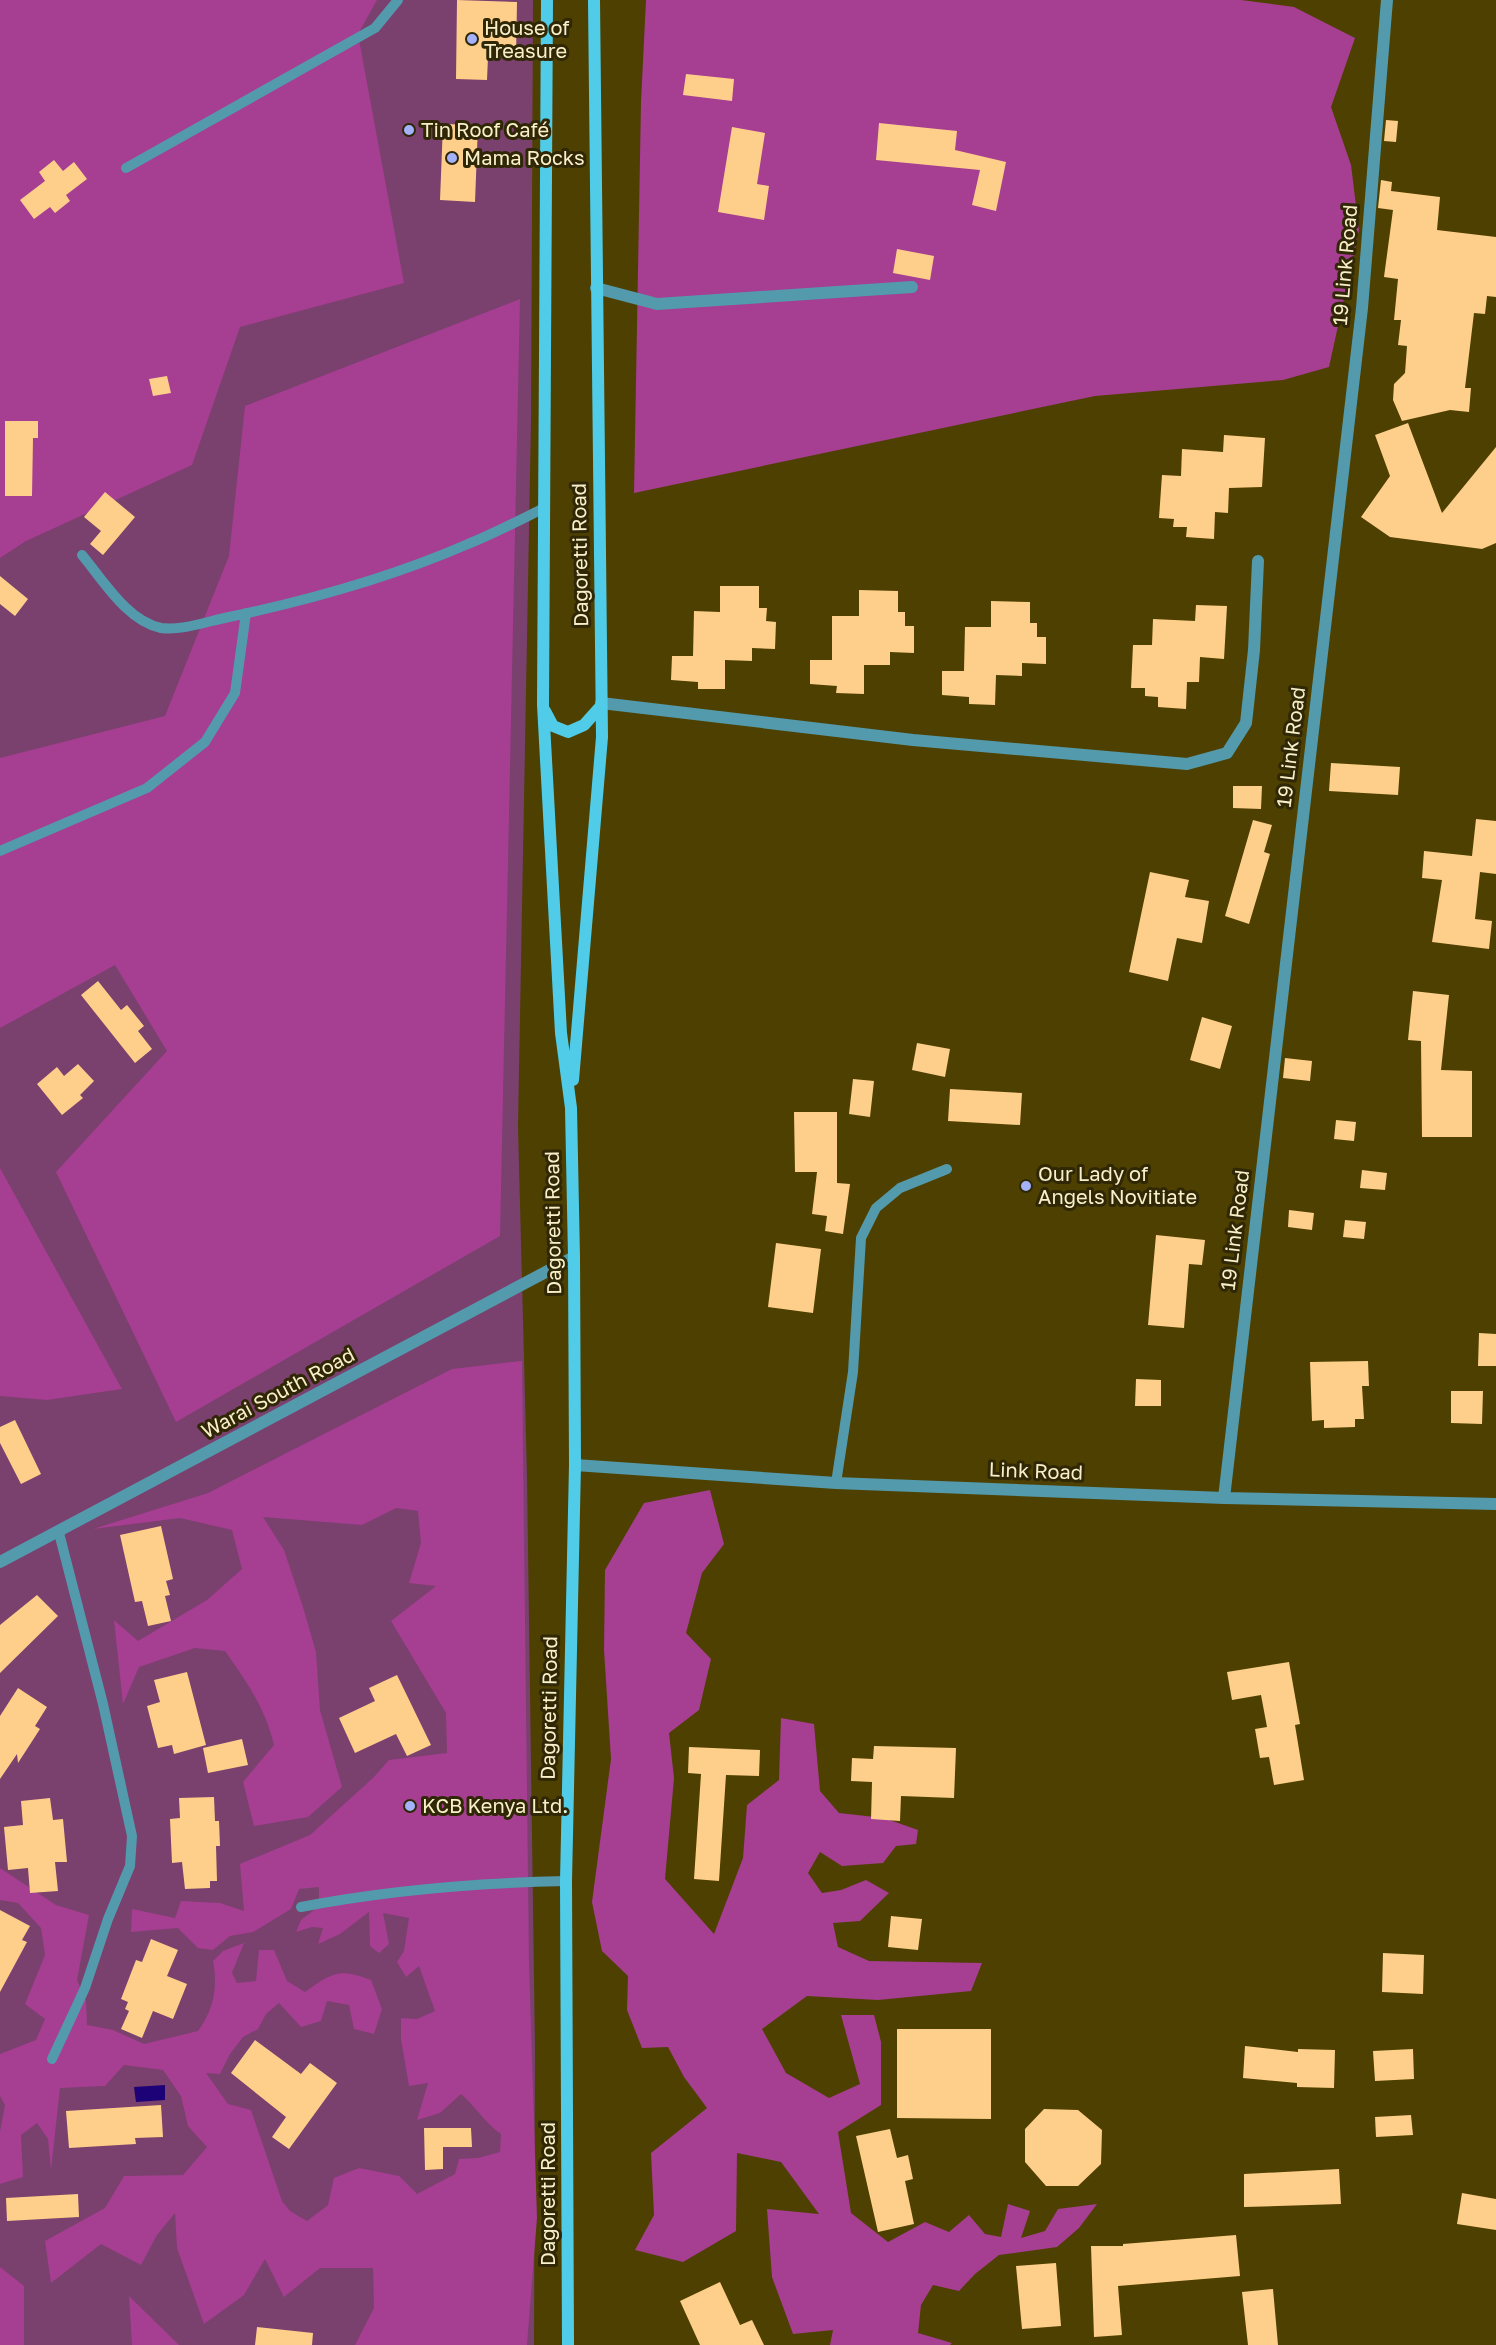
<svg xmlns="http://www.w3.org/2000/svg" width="1496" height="2345" viewBox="0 0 1496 2345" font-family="'Golos Text',sans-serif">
<rect width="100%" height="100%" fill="#4e4000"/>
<path fill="#7a406e" d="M0 0H533L531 421 518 1126 527 1476 535 2049 534 2345H0Z"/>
<path fill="#a63e92" d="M0 0H377L358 34 404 283 240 327 192 465 26 541 0 558Z
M646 0H1241L1294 7 1355 38 1331 107 1351 165 1359 230 1329 367 1283 380 1095 396 634 493 641 102Z
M520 299 500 1236 176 1422 56 1172 167 1051 115 965 0 1028V758L165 716 229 556 245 406Z
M0 1168 122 1389 47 1400 0 1396Z
M522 1361 529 1963 537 2218 527 2345H355L374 2308 373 2268H320L284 2297 265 2259 244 2295 204 2324 177 2248 175 2213 157 2235 141 2265 101 2244 51 2283 45 2241 105 2208 124 2176 183 2175 207 2147 188 2126 181 2096 163 2070 124 2065 105 2086 60 2088 51 2170 48 2139 37 2123 21 2135 23 2177 0 2184V2132L5 2105 0 2096V2054L36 2040 45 2019 25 2004 45 1955 41 1928 18 1903 0 1900V1868L56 1905 89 1915 77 1980 86 2001 87 2025 113 2030 144 2044 198 2031C214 2009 218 1987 213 1961L223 1951 244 1943 232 1973 237 1983 256 1981 259 1950H274L287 1981 305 1992C333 1972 339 1968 371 1980L382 2009 374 2034 354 2029 349 2005 327 2001 321 2021 301 2027 279 2003 266 2014 258 2029 243 2037 230 2054 220 2074 206 2073 228 2104 251 2110 282 2201 290 2211 307 2221 328 2205 334 2178 359 2168 399 2176 417 2194 455 2174 459 2159 478 2158 500 2152 501 2134C485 2123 476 2107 461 2094L440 2113 417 2120 428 2083 409 2086 401 2039V2018L417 2019 435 2011 419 1966 406 1977 397 1962 404 1951 409 1918 383 1913 389 1944 379 1953 370 1946 369 1912 340 1934 318 1944 323 1928 312 1927 296 1932 301 1920 319 1906V1887L299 1889 291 1909 253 1932 230 1936 213 1950 198 1948 178 1928 131 1932 132 1909 175 1918 181 1901 220 1903 244 1911 240 1864 310 1835 373 1778 389 1760 447 1753 446 1713 391 1621 436 1586 409 1583 421 1543 418 1511 396 1508 362 1525 263 1517 284 1550 303 1607 316 1652 320 1710 342 1787 308 1817 254 1826 243 1782 274 1745C265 1708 247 1682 225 1651L195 1648 139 1667 123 1704 114 1620 138 1641 207 1600 242 1569 232 1530 180 1518 93 1529 208 1493 452 1369Z
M710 1490 724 1544 702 1573 686 1633 711 1659 699 1710 669 1733 674 1778 665 1879 714 1934 743 1858 747 1805 779 1780 781 1718 814 1724 820 1791 839 1813 884 1818 918 1830 916 1844 896 1846 883 1863 842 1866 820 1852 808 1873 822 1893 841 1890 866 1880 889 1893 860 1921 833 1923 838 1947 869 1961 982 1963 971 1991 878 2000 807 1996 762 2029 786 2073 829 2098 860 2084 841 2015H874L881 2042V2105L838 2132 851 2213 888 2242 925 2222 949 2232 969 2215 985 2234 1001 2237 1008 2204 1030 2211 1021 2238 1045 2231 1058 2209 1097 2204 1079 2228 1057 2247 999 2255 975 2274 959 2291 933 2285 921 2305 918 2333 952 2343 950 2345H830L833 2330 793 2334 772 2277 767 2209 819 2214 781 2162 737 2153 736 2231 683 2262 635 2250 654 2215 651 2153 707 2108 684 2077 668 2047 642 2048 627 2010 628 1976 602 1951 592 1902 611 1759 604 1650 605 1570 644 1503Z
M0 2267 24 2286V2345H0Z
M129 2296 179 2345H132Z"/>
<path fill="#1c0276" d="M165 2085V2100L136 2102 134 2087Z"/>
<path fill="#fecf8b" d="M457 0 517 2 516 57H488L487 80 456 79Z
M686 74 734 79 732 101 683 95Z
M1386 120 1398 121 1396 142 1384 141Z
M879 123 957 131 955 150 1006 162 996 211 972 205 980 170 876 160Z
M443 124 478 125 475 202 440 200Z
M732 127 765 133 757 184 769 186 764 220 718 212Z
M54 160 63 171 74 162 87 179 66 195 70 201 55 213 50 207 34 219 20 200 45 181 39 172Z
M1381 180 1392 182 1391 191 1440 197 1437 230 1496 237V297L1487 296 1485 314 1474 313 1465 388H1471L1469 412 1450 410 1402 421 1393 400 1394 384 1405 373 1407 346 1398 345 1401 320H1394L1398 279 1384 277 1393 210 1378 208Z
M897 249 934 256 930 280 893 273Z
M167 376 171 393 153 396 149 379Z
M5 421H38V438H33L32 496H5Z
M1408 423 1442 513 1496 447V543L1482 549 1390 537 1361 517 1390 476 1375 435Z
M1224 435 1265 438 1262 487 1229 488 1228 513 1215 512 1214 539 1186 537 1187 527H1173L1174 519 1159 518 1162 475 1181 476 1182 449 1223 452Z
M105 492 135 517 103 555 90 544 101 531 84 517Z
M0 576 28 599 15 616 0 604Z
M720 586H759V608H767L766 621 776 622 775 649 752 648V661L725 660V689H698V682L671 680 672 656H693L694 611 720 612Z
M859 590 898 591V612H905V626H914V653L890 652V665H864V694L836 693 837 686 810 684V660H832V616H859Z
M991 601 1030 602V623H1037V637H1046V664L1022 663V676L996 675 995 705 969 704V697L942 695V671H964L965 627H991Z
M1196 605 1227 606 1224 659 1200 657 1199 682H1187L1186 709 1158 707V697L1145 696V688H1131L1133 645H1152L1153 619 1195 621Z
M1331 763 1400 767 1398 795 1329 791Z
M1233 786H1262L1261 809 1233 808Z
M1476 819 1496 821V874L1480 872 1475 919 1492 921 1489 949 1432 942 1442 880 1422 878 1424 851 1472 856Z
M1253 820 1272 825 1264 852 1270 854 1249 924 1225 916Z
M1150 872 1189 880 1185 897 1209 901 1202 943 1177 938 1168 981 1129 972Z
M98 981 121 1010 127 1005 144 1026 138 1031 152 1049 135 1063 81 995Z
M1413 991 1449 995 1441 1070 1472 1071V1137H1422L1421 1041 1408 1040Z
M1202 1017 1232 1026 1220 1069 1190 1060Z
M917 1043 950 1049 945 1077 912 1070Z
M1285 1058 1312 1061 1310 1081 1283 1078Z
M78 1064 94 1081 80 1095 83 1098 62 1115 37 1084 57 1067 64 1076Z
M853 1079 874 1081 870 1117 849 1114Z
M950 1089 1022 1093 1020 1125 948 1121Z
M794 1112H837V1183L850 1184 843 1234 825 1231 827 1216 812 1214 817 1172H795Z
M1336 1120 1356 1122 1354 1141 1334 1139Z
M1362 1170 1387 1173 1385 1190 1360 1188Z
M1289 1210 1314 1213 1312 1230 1288 1227Z
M1345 1220 1366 1222 1364 1239 1343 1237Z
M1156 1235 1205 1240 1202 1265 1189 1264 1184 1328 1148 1325Z
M776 1243 821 1249 813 1313 768 1307Z
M1479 1333 1496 1334V1366H1478Z
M1368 1361 1369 1386H1362L1364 1419H1355V1427L1324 1428V1420L1312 1421 1310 1362Z
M1136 1379 1161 1380V1406H1135Z
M1451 1391H1483L1482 1424 1451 1423Z
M15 1420 41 1474 21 1484 0 1443V1427Z
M161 1526 173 1579 166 1581 170 1595 165 1596 171 1621 148 1626 142 1601 135 1602 120 1535Z
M37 1595 58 1616 0 1673V1625Z
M1289 1662 1300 1724 1295 1725 1304 1780 1274 1785 1269 1757 1260 1758 1255 1729 1267 1727 1261 1695 1232 1700 1227 1672Z
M187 1672 206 1745 174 1754 172 1745 158 1748 147 1706 160 1702 154 1680Z
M397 1675 431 1745 407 1756 396 1734 355 1753 339 1718 375 1701 369 1688Z
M18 1688 47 1707 35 1726 40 1729 18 1763 17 1754 0 1779V1716Z
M242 1739 248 1765 208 1773 203 1748Z
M874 1746 956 1748 954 1798 901 1796 900 1821 871 1819 872 1782 851 1781 852 1758 873 1759Z
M689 1747 760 1750 759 1776 726 1775 719 1881 694 1879 701 1774 688 1773Z
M214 1797 215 1821H219L220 1846H216L217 1881H210V1888L185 1889 182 1862 172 1863 170 1819 180 1818 179 1798Z
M50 1798 53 1820 63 1819 67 1862H55L58 1891 30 1893 28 1868 8 1870 4 1827 23 1825 21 1801Z
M0 1910 30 1926 22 1940 27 1942 0 1992Z
M891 1916 922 1919 918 1950 888 1947Z
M151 1939 178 1950 167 1976 187 1984 173 2019 153 2011 142 2038 121 2029 129 2011 125 2009 128 2002 121 1999 136 1960 142 1962Z
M1383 1953 1424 1955 1423 1994 1382 1992Z
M897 2029H991V2119L897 2118Z
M255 2040 301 2074 310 2063 337 2083 289 2149 272 2137 286 2117 231 2073Z
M1245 2046 1298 2052V2049L1335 2050 1334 2088 1297 2087V2083L1243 2078Z
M1413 2049 1414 2079 1375 2081 1373 2051Z
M161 2105 163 2137 135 2138 136 2144 69 2148 66 2111Z
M1044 2109 1078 2110 1102 2130 1101 2164 1078 2186H1046L1025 2162V2129Z
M1411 2115 1413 2135 1376 2137 1375 2117Z
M424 2128H471L472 2147H443V2169L425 2170Z
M890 2129 897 2158 908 2155 913 2179 905 2181 914 2224 878 2232 856 2136Z
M1339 2169 1341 2204 1244 2207V2174Z
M1462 2193 1496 2199V2230L1457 2224Z
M78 2194 79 2217 7 2221 6 2198Z
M1236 2235 1240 2276 1118 2286 1122 2335 1094 2337 1091 2246H1123V2244Z
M1056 2263 1061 2326 1022 2329 1016 2266Z
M720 2282 740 2325 752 2320 764 2345H700L680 2301Z
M1273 2289 1278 2345H1248L1242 2292Z
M257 2327 313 2333 312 2345H255Z"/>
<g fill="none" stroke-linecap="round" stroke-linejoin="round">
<path stroke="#539aac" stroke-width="10" d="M126 168 375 28 398 0
M82 555C103 580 127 621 161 628 182 631 208 621 229 617 310 600 392 577 468 544 493 534 518 521 542 509
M0 851 147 788 205 742 235 693 246 613
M836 1483 853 1372 861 1238 876 1208 900 1188 947 1169
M301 1907C389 1890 476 1883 566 1881
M52 2059 85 1988 108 1919 130 1866 132 1836 103 1704 59 1533"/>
<path stroke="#539aac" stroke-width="12" d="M596 288 657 304 912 287
M601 703 913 740 1187 764 1227 753 1246 723 1254 650 1258 561
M575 1465 836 1483 1224 1498 1496 1504
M1224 1498 1362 308 1387 0
M0 1562 574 1257"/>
<path stroke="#50cce8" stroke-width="12" d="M547 0 543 705 561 1033 571 1108 574 1257 575 1465 566 1881 568 2345
M545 711 553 726 568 732 584 725 601 706
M573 1080 602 737 594 0"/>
</g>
<g fill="#a4b2fc" stroke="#2f2706" stroke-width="2">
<circle cx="472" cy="39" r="6"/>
<circle cx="409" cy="130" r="6"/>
<circle cx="452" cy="158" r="6"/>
<circle cx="1026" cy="1186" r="6"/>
<circle cx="410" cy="1806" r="6"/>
</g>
<g text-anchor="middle" stroke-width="6" stroke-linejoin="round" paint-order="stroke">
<g font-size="20" fill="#f9f0ca" stroke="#2f2706" text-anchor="start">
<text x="484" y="35">House of<tspan x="484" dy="23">Treasure</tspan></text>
<text x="421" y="137">Tin Roof Café</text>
<text x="464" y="165">Mama Rocks</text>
<text x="1038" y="1181">Our Lady of<tspan x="1038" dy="23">Angels Novitiate</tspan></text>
<text x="422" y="1813">KCB Kenya Ltd.</text>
</g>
<g font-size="20" fill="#f9f0ca" stroke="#2f2706">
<text transform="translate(1345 265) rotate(-85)" y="7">19 Link Road</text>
<text transform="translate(580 555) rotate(-91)" y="7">Dagoretti Road</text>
<text transform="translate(1291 747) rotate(-83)" y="7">19 Link Road</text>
<text transform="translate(553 1223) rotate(-91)" y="7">Dagoretti Road</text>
<text transform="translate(1235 1230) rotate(-83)" y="7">19 Link Road</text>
<text transform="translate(278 1393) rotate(-28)" y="7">Warai South Road</text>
<text transform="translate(1036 1471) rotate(2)" y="7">Link Road</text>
<text transform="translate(549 1708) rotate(-89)" y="7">Dagoretti Road</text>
<text transform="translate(548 2194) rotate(-90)" y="7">Dagoretti Road</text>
</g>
</g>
</svg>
